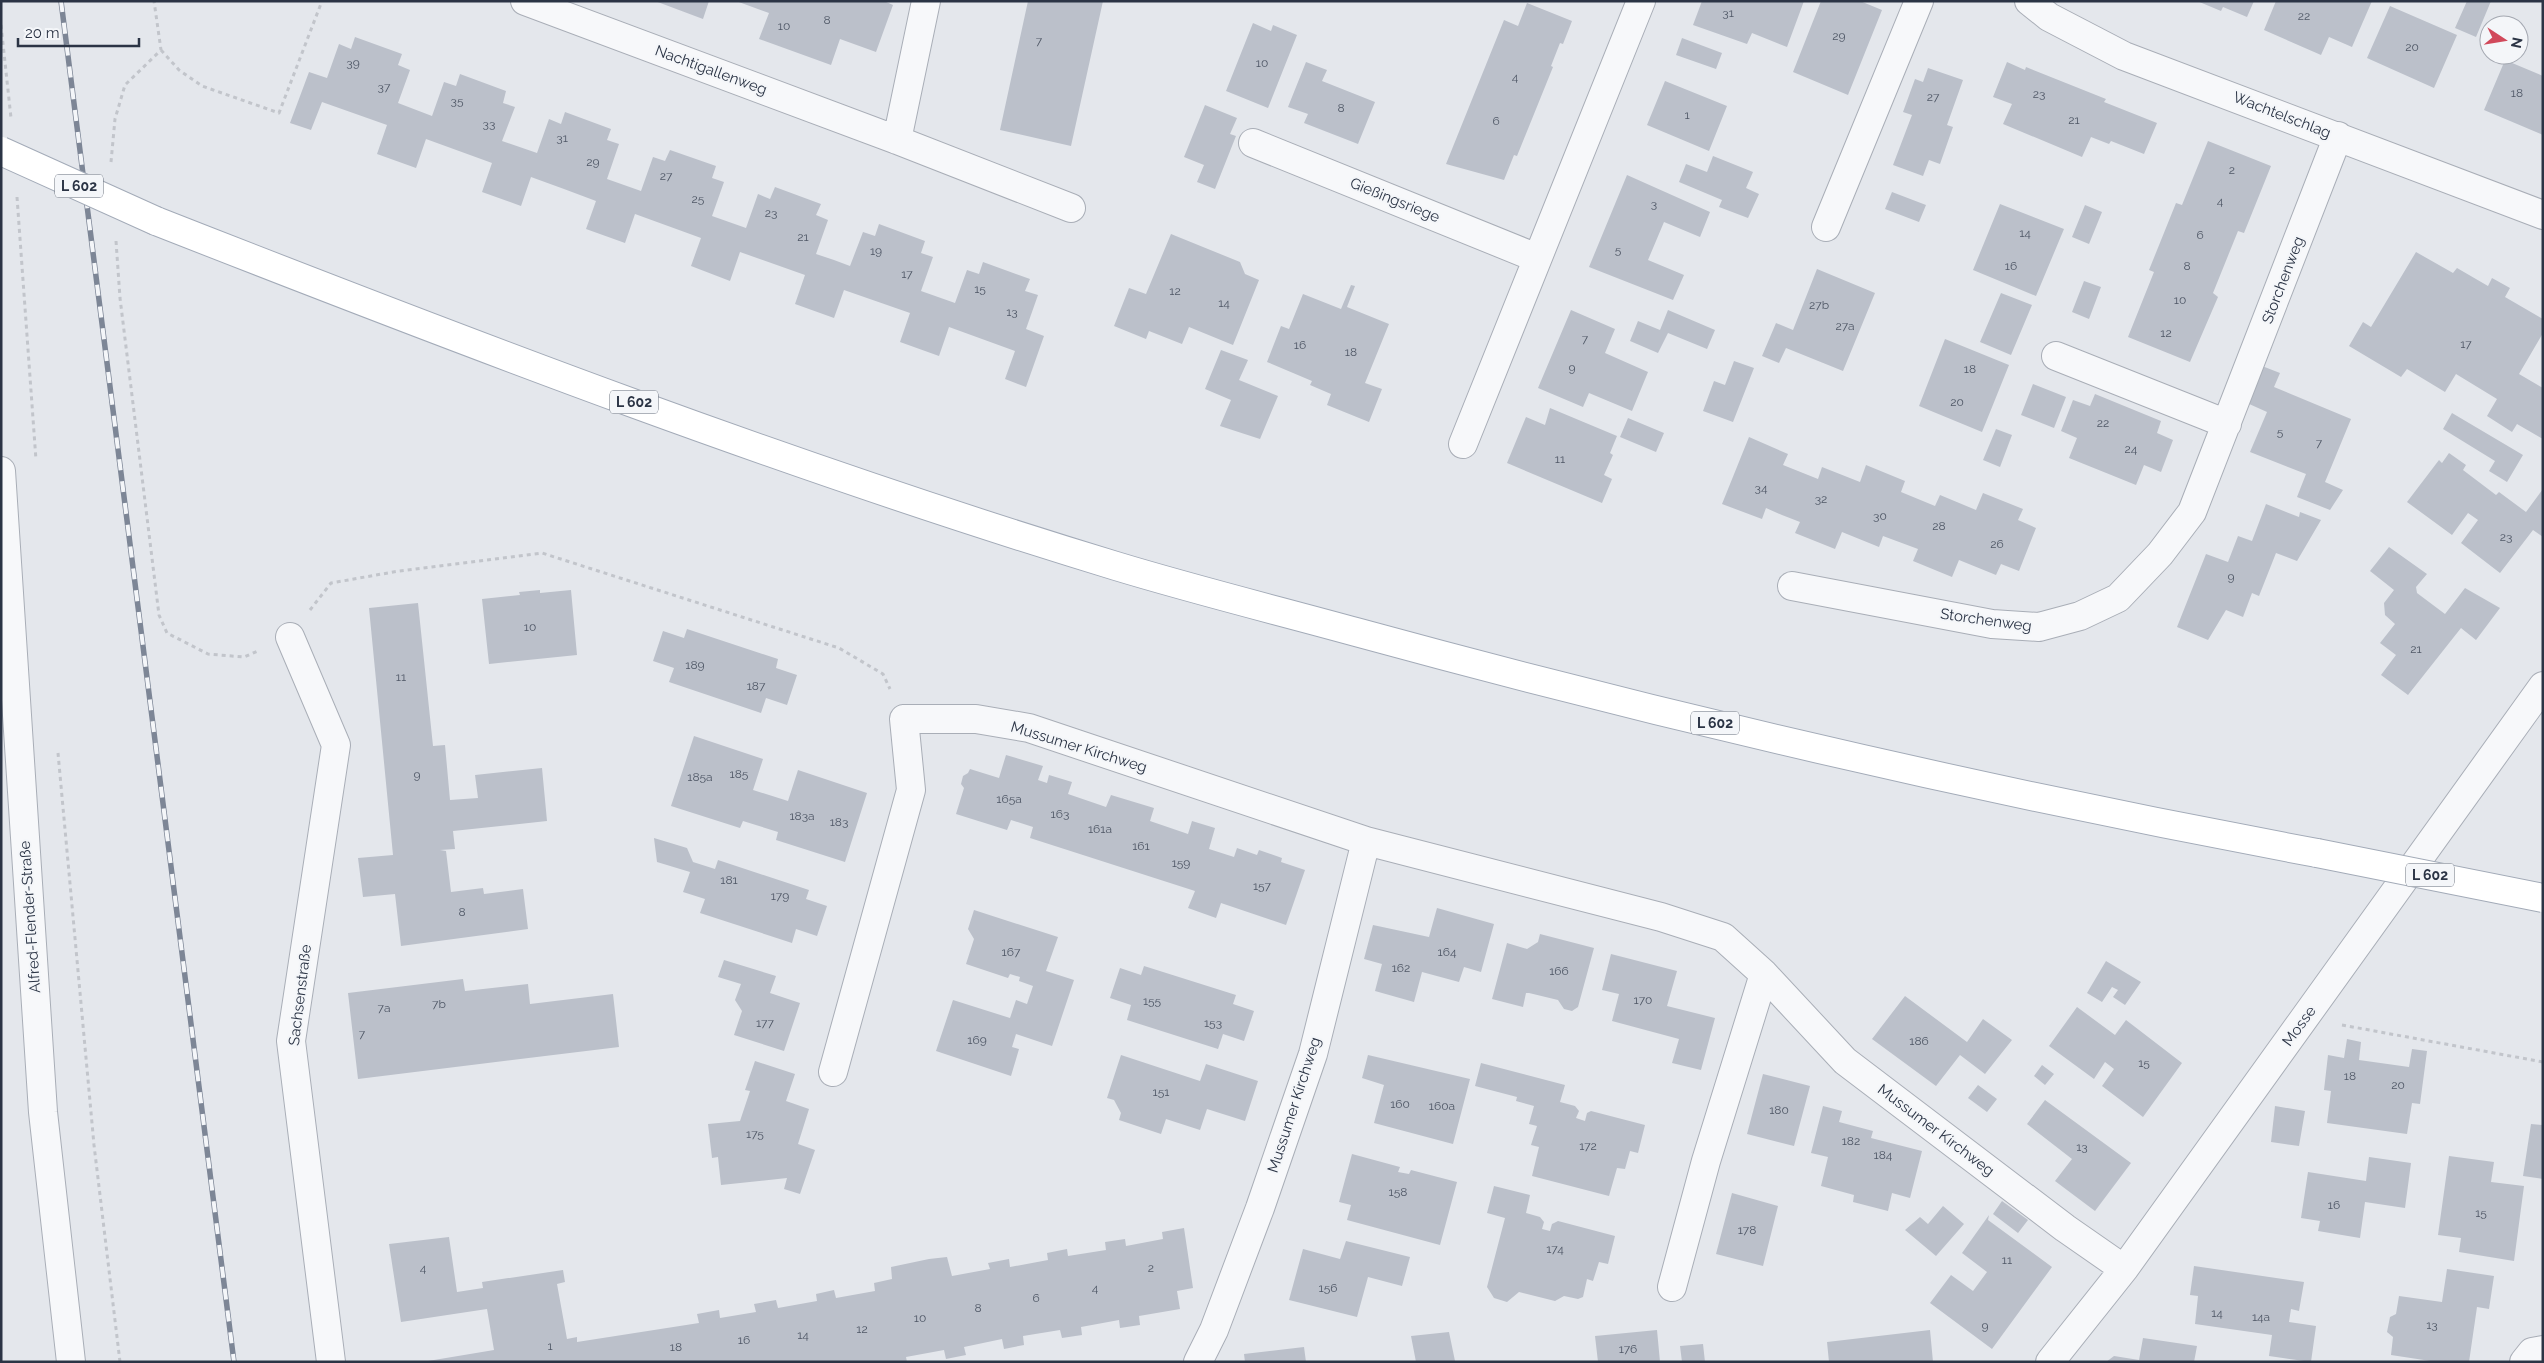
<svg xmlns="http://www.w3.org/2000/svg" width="2544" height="1363" viewBox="0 0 2544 1363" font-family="Raleway,sans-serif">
<rect width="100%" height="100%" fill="#e4e7ec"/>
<path fill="#bbc0ca" d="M655 1H709L703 19Z
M736 1H884L893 5 876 52 840 39 831 65 759 39 769 13Z
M1028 1H1103L1071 146 1000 130Z
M1702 1H1804L1787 47 1752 33 1747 44 1693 25Z
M1821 1H1860L1882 10 1848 95 1793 72Z
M2197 1H2254L2247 17 2223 7 2221 11Z
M2276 1H2372L2352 47 2329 37 2321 55 2264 30Z
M2467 1H2491L2476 37 2455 28Z
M1527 3 1572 21 1563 44 1560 43 1551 66 1553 67 1517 156 1514 155 1504 180 1446 164 1504 20 1518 26Z
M2390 6 2457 35 2434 88 2367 58Z
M1253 23 1271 31 1273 25 1297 35 1268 108 1226 91Z
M355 37 402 54 398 65 410 70 398 103 432 116 444 82 456 86 460 74 506 91 503 103 515 107 502 141 537 153 549 119 561 124 565 112 611 129 607 140 619 144 607 179 641 191 653 157 665 161 670 150 716 166 712 178 724 182 712 216 746 228 758 194 770 199 775 187 821 204 816 215 828 220 816 254 834 260 850 266 863 232 875 236 879 224 925 241 921 253 933 257 921 291 955 303 967 270 979 274 983 262 1030 279 1025 291 1038 295 1026 329 1044 336 1026 387 1005 379 1015 351 949 327 939 356 900 342 910 313 844 290 834 318 795 304 805 275 740 252 730 281 691 266 701 238 635 214 625 243 586 229 596 201 564 189 531 177 521 206 482 192 492 163 426 139 416 168 377 154 387 125 322 102 311 130 290 123 309 72 327 78 339 44 351 49Z
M1682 38 1722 53 1716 69 1676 55Z
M2505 60 2543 76V135L2484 110Z
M1306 62 1327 70 1322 81 1375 102 1358 144 1304 123 1308 114 1288 107Z
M2007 62 2025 70 2026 67 2106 99 2104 102 2157 123 2144 154 2111 141 2109 144 2091 137 2082 157 2003 124 2012 104 1993 97Z
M1928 68 1963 80 1947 125 1953 127 1940 164 1929 160 1923 176 1893 165 1912 115 1903 112 1915 79 1923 82Z
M1665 81 1727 106 1709 151 1647 125Z
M1205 105 1237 118 1230 134 1236 136 1215 189 1197 182 1204 165 1184 157Z
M2208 141 2271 166 2244 233 2238 231 2213 293 2218 297 2190 362 2128 337 2154 272 2149 270 2176 203 2182 205Z
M1713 156 1753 172 1746 188 1759 194 1748 218 1719 207 1722 200 1679 182 1686 164 1707 172Z
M1627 175 1710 212 1700 237 1664 222 1648 260 1684 275 1673 300 1589 267Z
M1892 192 1926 205 1919 222 1885 209Z
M2000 204 2064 229 2036 296 1973 270Z
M2085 205 2102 212 2089 244 2072 237Z
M1171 234 1240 262 1245 274 1259 280 1233 345 1189 327 1182 344 1149 331 1146 339 1114 326 1129 288 1146 294Z
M2416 252 2453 273 2457 268 2488 286 2492 278 2510 288 2505 297 2543 319V333L2519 374 2543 388V439L2517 424 2512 432 2487 416 2497 399 2456 374 2445 392 2407 369 2401 377 2349 346 2363 322 2371 327Z
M1817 269 1875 293 1843 371 1786 348 1779 363 1762 356 1776 323 1793 330Z
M2084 281 2101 287 2089 319 2072 312Z
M1351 285 1355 286 1347 307 1389 324 1365 383 1382 389 1369 422 1327 405 1331 394 1310 385 1312 381 1267 362 1281 326 1289 329 1303 294 1341 309Z
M2001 293 2032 305 2011 355 1980 342Z
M1571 310 1615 329 1605 353 1648 372 1632 411 1589 393 1583 407 1538 388Z
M1668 310 1715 330 1707 349 1668 333 1658 353 1630 341 1638 321 1660 330Z
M1945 339 2009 365 1982 432 1919 406Z
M1221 350 1248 360 1239 380 1278 396 1260 439 1220 426 1231 400 1205 389Z
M1734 361 1754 368 1733 422 1703 411 1714 381 1725 385Z
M2262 366 2280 373 2274 387 2351 419 2325 482 2343 490 2330 510 2297 497 2306 474 2250 452 2267 412 2247 403Z
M2033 384 2066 397 2054 428 2021 415Z
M2095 394 2161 421 2157 433 2173 440 2161 472 2144 465 2136 485 2069 458 2077 438 2061 431 2073 400 2090 406Z
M1550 408 1617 436 1610 453 1613 455 1604 475 1612 479 1602 503 1507 463 1526 417 1545 425Z
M2452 413 2523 455 2507 482 2489 471 2495 461 2443 429Z
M1628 418 1664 433 1656 452 1620 437Z
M1996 429 2012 435 2000 467 1983 460Z
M1749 437 1788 454 1783 465 1818 479 1822 467 1860 482 1866 465 1905 481 1901 492 1935 506 1940 495 1976 510 1983 493 2023 509 2018 520 2036 528 2019 571 2001 564 1996 575 1959 560 1952 577 1913 561 1918 549 1883 536 1879 547 1842 532 1835 549 1795 533 1800 522 1782 515 1766 508 1762 519 1722 504Z
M2449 453 2466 465 2463 470 2496 495 2499 492 2526 512 2543 489V537L2533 530 2500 573 2461 543 2478 520 2468 513 2452 535 2407 502 2439 460 2442 463Z
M2266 504 2299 517 2300 512 2321 520 2297 561 2276 553 2259 596 2252 593 2243 617 2226 610 2208 640 2177 627 2206 554 2228 562 2238 536 2252 541Z
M2389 547 2427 574 2416 587 2417 593 2445 614 2465 588 2500 608 2476 640 2461 628 2408 695 2381 675 2396 655 2380 643 2395 624 2385 615 2384 603 2394 590 2370 571Z
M540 590V593L571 590 577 655 489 664 482 599 520 595 519 592Z
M418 603 433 746 445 745 450 800 478 798 475 775 542 768 547 821 453 831 455 849 440 850 446 851 451 892 483 888 484 894 523 889 528 929 401 946 395 894 363 897 358 858 393 855 369 608Z
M687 629 778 659 776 668 797 675 787 705 766 698 761 713 669 682 674 668 653 661 663 631 684 638Z
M694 736 763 759 753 790 788 801 798 770 867 793 845 862 776 840 778 832 743 821 740 828 671 806Z
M1006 755 1043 766 1038 780 1047 783 1049 775 1072 782 1068 794 1106 807 1111 795 1154 808 1150 821 1188 834 1192 821 1215 828 1209 849 1234 857 1237 848 1257 855 1259 850 1282 858 1281 862 1305 870 1286 925 1221 903 1216 918 1188 908 1195 891 1030 838 1033 827 1011 820 1007 830 956 814 964 788 961 784 963 776 968 773 970 769 999 778Z
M654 838 687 848 693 862 715 869 718 860 809 890 806 899 827 906 817 936 796 929 792 943 700 913 705 899 683 892 690 872 657 862Z
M1437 908 1494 924 1481 972 1464 967 1459 982 1422 972 1414 1002 1375 991 1382 964 1364 959 1373 925 1429 937Z
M974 910 1058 937 1046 971 1074 980 1052 1046 1016 1034 1012 1047 1019 1049 1011 1076 936 1051 953 1000 1010 1018 1016 1000 1027 1004 1033 986 1019 981 1020 977 1010 974 1008 978 966 964 974 939 968 929Z
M1540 934 1594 948 1578 1007 1572 1011 1564 1009 1558 1000 1529 993H1526L1523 1007 1492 999 1507 943 1527 949 1538 942Z
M1611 954 1677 971 1667 1006 1715 1018 1701 1070 1672 1063 1679 1039 1612 1021 1619 994 1602 990Z
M724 960 776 976 770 993 800 1003 784 1051 734 1035 742 1011 735 1000 741 984 718 977Z
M2106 961 2141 982 2125 1005 2113 997 2118 990 2112 987 2102 1002 2087 993Z
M1144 966 1236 995 1233 1004 1254 1011 1244 1041 1223 1034 1218 1049 1127 1020 1131 1005 1110 998 1120 968 1141 975Z
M463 979 465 991 528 984 530 1004 613 994 619 1047 358 1079 348 993Z
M1905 996 1967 1042 1983 1019 2012 1040 1985 1074 1960 1055 1936 1086 1872 1039Z
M2077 1007 2115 1035 2126 1020 2182 1063 2143 1117 2102 1086 2114 1069 2105 1062 2094 1079 2049 1046Z
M2347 1039 2361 1042 2359 1060 2409 1067 2412 1049 2427 1051 2420 1104 2412 1103 2407 1134 2327 1123 2331 1091 2324 1090 2328 1055 2344 1058Z
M1121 1055 1200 1081 1206 1064 1258 1081 1245 1121 1207 1109 1200 1130 1166 1119 1161 1134 1119 1120 1121 1113 1114 1100 1107 1098Z
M1368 1055 1470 1079 1453 1144 1374 1123 1384 1085 1362 1078Z
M755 1061 795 1074 786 1101 809 1109 798 1144 815 1150 800 1194 784 1189 787 1178 721 1185 718 1157 712 1158 708 1124 740 1121 750 1091 745 1090Z
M1481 1063 1565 1085 1560 1102 1575 1106 1579 1111 1576 1118 1585 1121 1587 1113 1591 1111 1645 1125 1638 1153 1630 1151 1625 1169 1617 1168 1609 1196 1532 1176 1539 1147 1531 1145 1537 1126 1529 1124 1534 1106 1516 1101 1517 1097 1475 1086Z
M2042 1065 2054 1074 2045 1085 2034 1076Z
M1763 1074 1810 1086 1794 1146 1747 1134Z
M1978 1085 1997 1099 1987 1112 1968 1098Z
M2045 1100 2131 1163 2095 1211 2055 1181 2072 1159 2027 1124Z
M1823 1106 1842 1111 1839 1122 1873 1131 1871 1138 1922 1151 1910 1198 1892 1193 1888 1211 1853 1202 1854 1195 1821 1186 1828 1157 1811 1153Z
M2275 1106 2305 1111 2299 1146 2271 1142Z
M2531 1124 2543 1125V1179L2523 1176Z
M1352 1154 1400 1167 1398 1172 1409 1174 1411 1170 1457 1182 1440 1245 1347 1220 1351 1205 1339 1202Z
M2449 1156 2494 1162 2491 1182 2524 1186 2514 1261 2459 1252 2461 1238 2438 1235Z
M2369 1157 2411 1163 2405 1208 2365 1202 2360 1238 2318 1231 2320 1221 2301 1218 2308 1172 2366 1181Z
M1494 1186 1530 1195 1526 1213 1540 1217 1544 1222 1542 1229 1550 1231 1552 1224 1558 1221 1615 1236 1608 1264 1599 1262 1593 1281 1587 1279 1583 1297 1578 1299 1564 1296 1555 1301 1519 1292 1507 1302 1494 1298 1487 1287 1505 1218 1487 1213Z
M1732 1193 1778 1206 1763 1266 1716 1254Z
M2002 1201 2028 1220 2018 1233 1993 1214Z
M1943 1206 1964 1224 1936 1256 1905 1230 1920 1217 1928 1224Z
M1989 1215 1988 1220 2052 1267 1992 1349 1930 1303 1951 1275 1973 1291 1987 1272 1962 1253Z
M1184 1228 1193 1288 1177 1291 1180 1309 1139 1316 1140 1325 1120 1328 1119 1320 1081 1327 1082 1335 1062 1338 1060 1330 1023 1336 1024 1345 1004 1349 1002 1339 964 1347 966 1355 946 1359 944 1350 906 1357 907 1362H422L494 1350 487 1309 401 1322 389 1244 449 1237 457 1292 483 1288 482 1282 563 1270 565 1282 557 1284 567 1339 577 1337V1342L699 1323 697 1314 719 1310 720 1318 756 1312 754 1304 776 1300 778 1308 817 1301 816 1294 834 1290 836 1298 875 1291 874 1283 892 1279 891 1267 929 1259 947 1257 952 1276 990 1269 988 1263 1009 1259 1010 1267 1048 1260 1047 1253 1067 1249 1068 1256 1106 1250 1105 1242 1125 1239 1126 1246 1163 1239 1162 1232Z
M1346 1241 1410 1257 1402 1286 1368 1277 1357 1317 1289 1300 1303 1249 1340 1259Z
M2194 1266 2304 1282 2299 1311 2291 1309 2289 1322 2316 1326 2311 1362 2269 1356 2272 1335 2195 1324 2198 1296 2190 1295Z
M2447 1269 2494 1276 2489 1309 2477 1307 2469 1362H2437L2391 1355 2393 1337 2387 1332 2390 1317 2396 1314 2399 1296 2442 1302Z
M1657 1330 1660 1362H1598L1595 1336Z
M1930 1330 1933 1362H1829L1827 1342Z
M1449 1332 1455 1361 1416 1362 1411 1336Z
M2143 1338 2197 1346 2194 1362H2106L2114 1356 2139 1360Z
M1703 1344 1705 1362H1682L1680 1346Z
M1304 1347 1306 1362H1245L1244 1354Z"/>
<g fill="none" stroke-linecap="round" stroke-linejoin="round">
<g stroke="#a9aeb7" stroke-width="30">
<path id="minor" d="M525 1 897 140 1071 208
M2029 1 2049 17 2124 56 2543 215
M897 140 926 1
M1253 143 1537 258
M1826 227 1919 1
M2056 356 2227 424
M1463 444 1641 1
M1 471 43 1112 71 1362
M1792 586 1992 624 2039 627 2080 616 2118 598 2160 554 2192 512 2338 136
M290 637 336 745 291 1041 331 1362
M1366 841 1661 917 1723 937 1764 974 1845 1061 2065 1228 2124 1269
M833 1072 911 790 904 719H976L1029 728 1366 841 1313 1054 1260 1208 1214 1330 1198 1362
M1672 1287 1706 1161 1764 974
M2050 1362 2124 1269 2543 686
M2524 1362 2532 1352 2543 1350"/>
</g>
<g stroke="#a3abb8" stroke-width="30">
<path id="major" d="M156 221C472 345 790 467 1116 566 1195 590 1276 610 1356 632 1674 719 1994 793 2317 853"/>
</g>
<path stroke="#c2c5cb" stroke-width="3" stroke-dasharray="4 4" stroke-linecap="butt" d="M1 25 11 118
M161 50 179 70 202 86 279 113 322 1
M111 162 115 119 125 85 161 50 154 1
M17 197 36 460
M116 241 120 298 159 615 167 633 208 654 244 657 258 651
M310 610 331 583 399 571 542 553 839 648 883 674 890 689
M58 753 94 1145 120 1362
M2342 1025 2543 1062"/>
<use href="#minor" stroke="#f7f8fa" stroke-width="28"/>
<use href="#major" stroke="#fff" stroke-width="28"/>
<g stroke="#7d8696" stroke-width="5.5">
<path id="rail" d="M61 1 234 1362"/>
</g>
<use href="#rail" stroke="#f4f6f9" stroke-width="4" stroke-dasharray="11" stroke-linecap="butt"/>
<g stroke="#a3abb8" stroke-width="30" stroke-linecap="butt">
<path id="major-bridge" d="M1 151 156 221
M2317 853 2543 898"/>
</g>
<use href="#major-bridge" stroke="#fff" stroke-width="28"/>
</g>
<g text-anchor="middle" stroke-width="4" stroke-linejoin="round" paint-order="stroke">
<g font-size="12" fill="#4f5766">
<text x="1728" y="17">31</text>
<text x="2304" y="20">22</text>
<text x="827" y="24">8</text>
<text x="784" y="30">10</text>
<text x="1839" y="40">29</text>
<text x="1039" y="45">7</text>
<text x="2412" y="51">20</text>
<text x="353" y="67">39</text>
<text x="1262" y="67">10</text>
<text x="1515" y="81">4</text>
<text x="384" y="91">37</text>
<text x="2517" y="97">18</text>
<text x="2039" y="98">23</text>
<text x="1933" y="101">27</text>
<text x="457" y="105">35</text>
<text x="1341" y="112">8</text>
<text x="1687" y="119">1</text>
<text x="2074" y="124">21</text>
<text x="1496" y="125">6</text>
<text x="489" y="128">33</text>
<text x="562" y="142">31</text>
<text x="593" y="166">29</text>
<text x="2232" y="174">2</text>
<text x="666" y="180">27</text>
<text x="698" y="203">25</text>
<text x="2220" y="205">4</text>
<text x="1654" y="208">3</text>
<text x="771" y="217">23</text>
<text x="2025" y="237">14</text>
<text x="2200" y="239">6</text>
<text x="803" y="241">21</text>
<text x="1618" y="254">5</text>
<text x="876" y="255">19</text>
<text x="2011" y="270">16</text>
<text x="2187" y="270">8</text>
<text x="907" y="278">17</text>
<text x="980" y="293">15</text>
<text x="1175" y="295">12</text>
<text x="2180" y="304">10</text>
<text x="1224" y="307">14</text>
<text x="1819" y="309">27b</text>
<text x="1012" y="316">13</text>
<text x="1845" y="330">27a</text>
<text x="2166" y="337">12</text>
<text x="1585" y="343">7</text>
<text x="2466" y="348">17</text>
<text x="1300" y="349">16</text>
<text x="1351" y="356">18</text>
<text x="1572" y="372">9</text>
<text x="1970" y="373">18</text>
<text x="1957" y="406">20</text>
<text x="2103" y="427">22</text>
<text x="2280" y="436">5</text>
<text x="2319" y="447">7</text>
<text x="2131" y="453">24</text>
<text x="1560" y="463">11</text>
<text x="1761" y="492">34</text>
<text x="1821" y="503">32</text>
<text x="1880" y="520">30</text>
<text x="1939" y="530">28</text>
<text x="2506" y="541">23</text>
<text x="1997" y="548">26</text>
<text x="2231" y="581">9</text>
<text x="530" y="631">10</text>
<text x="2416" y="653">21</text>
<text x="695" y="669">189</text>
<text x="401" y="681">11</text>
<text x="756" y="690">187</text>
<text x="739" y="778">185</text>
<text x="417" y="779">9</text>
<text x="700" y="781">185a</text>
<text x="1009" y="803">165a</text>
<text x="1060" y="818">163</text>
<text x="802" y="820">183a</text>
<text x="839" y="826">183</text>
<text x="1100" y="833">161a</text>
<text x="1141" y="850">161</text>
<text x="1181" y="867">159</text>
<text x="729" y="884">181</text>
<text x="1262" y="890">157</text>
<text x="780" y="900">179</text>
<text x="462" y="916">8</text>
<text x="1011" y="956">167</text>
<text x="1447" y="956">164</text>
<text x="1401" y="972">162</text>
<text x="1559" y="975">166</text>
<text x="1643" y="1004">170</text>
<text x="1152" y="1005">155</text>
<text x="439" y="1008">7b</text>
<text x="384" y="1012">7a</text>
<text x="765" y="1027">177</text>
<text x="1213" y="1027">153</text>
<text x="362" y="1038">7</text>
<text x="977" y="1044">169</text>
<text x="1919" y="1045">186</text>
<text x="2144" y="1067">15</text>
<text x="2350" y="1080">18</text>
<text x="2398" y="1089">20</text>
<text x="1161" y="1096">151</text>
<text x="1400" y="1108">160</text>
<text x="1442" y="1110">160a</text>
<text x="1779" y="1114">180</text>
<text x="755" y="1138">175</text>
<text x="1851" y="1145">182</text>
<text x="1588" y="1150">172</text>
<text x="2082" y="1151">13</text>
<text x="1883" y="1159">184</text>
<text x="1398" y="1196">158</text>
<text x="2334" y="1209">16</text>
<text x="2481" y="1217">15</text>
<text x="1747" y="1234">178</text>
<text x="1555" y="1253">174</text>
<text x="2007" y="1264">11</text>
<text x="423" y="1272">4</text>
<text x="1151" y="1272">2</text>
<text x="1095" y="1292">4</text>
<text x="1328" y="1292">156</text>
<text x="1036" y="1302">6</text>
<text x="978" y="1312">8</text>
<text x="2217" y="1317">14</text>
<text x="2261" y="1321">14a</text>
<text x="920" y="1322">10</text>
<text x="2432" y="1329">13</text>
<text x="1985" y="1330">9</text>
<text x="862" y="1333">12</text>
<text x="803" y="1339">14</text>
<text x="744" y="1344">16</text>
<text x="550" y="1350">1</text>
<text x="676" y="1351">18</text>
<text x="1628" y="1353">176</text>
</g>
<g fill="#f4f6f9" stroke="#676e7b" stroke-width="1">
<rect x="55" y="174.5" width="48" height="23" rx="4"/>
<rect x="610" y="390.5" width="48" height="23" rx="4"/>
<rect x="1691" y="711.5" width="48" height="23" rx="4"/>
<rect x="2406" y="863.5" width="48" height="23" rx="4"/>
</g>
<g font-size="14" font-weight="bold" fill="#2b3445">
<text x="79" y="191">L 602</text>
<text x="634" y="407">L 602</text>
<text x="1715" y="728">L 602</text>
<text x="2430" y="880">L 602</text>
</g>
<g font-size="15" fill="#2b3445" stroke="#f4f6f9">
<text transform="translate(711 70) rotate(20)" y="5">Nachtigallenweg</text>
<text transform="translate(2282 115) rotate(21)" y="5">Wachtelschlag</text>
<text transform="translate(1395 200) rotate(22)" y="5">Gießingsriege</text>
<text transform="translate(2283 280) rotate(-69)" y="5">Storchenweg</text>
<text transform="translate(1986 620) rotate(8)" y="5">Storchenweg</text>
<text transform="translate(1079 747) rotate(17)" y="5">Mussumer Kirchweg</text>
<text transform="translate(30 917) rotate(-94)" y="5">Alfred-Flender-Straße</text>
<text transform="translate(300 995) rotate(-83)" y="5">Sachsenstraße</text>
<text transform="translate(2299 1026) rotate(-54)" y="5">Mosse</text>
<text transform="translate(1294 1105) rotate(-72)" y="5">Mussumer Kirchweg</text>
<text transform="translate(1936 1130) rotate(37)" y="5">Mussumer Kirchweg</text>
</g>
</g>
<rect width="2544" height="1363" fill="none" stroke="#2b3445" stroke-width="5"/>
<g transform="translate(2504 40) rotate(102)"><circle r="24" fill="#f4f6f9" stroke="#a4a8b1"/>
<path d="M0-4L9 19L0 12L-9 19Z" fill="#d1495b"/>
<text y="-8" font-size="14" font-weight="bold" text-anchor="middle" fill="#2b3445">N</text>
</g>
<path d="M18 38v8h121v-8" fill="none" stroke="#2b3445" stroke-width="2.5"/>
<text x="25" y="38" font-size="15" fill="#2b3445" stroke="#f4f6f9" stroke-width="4" paint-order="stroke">20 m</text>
</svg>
